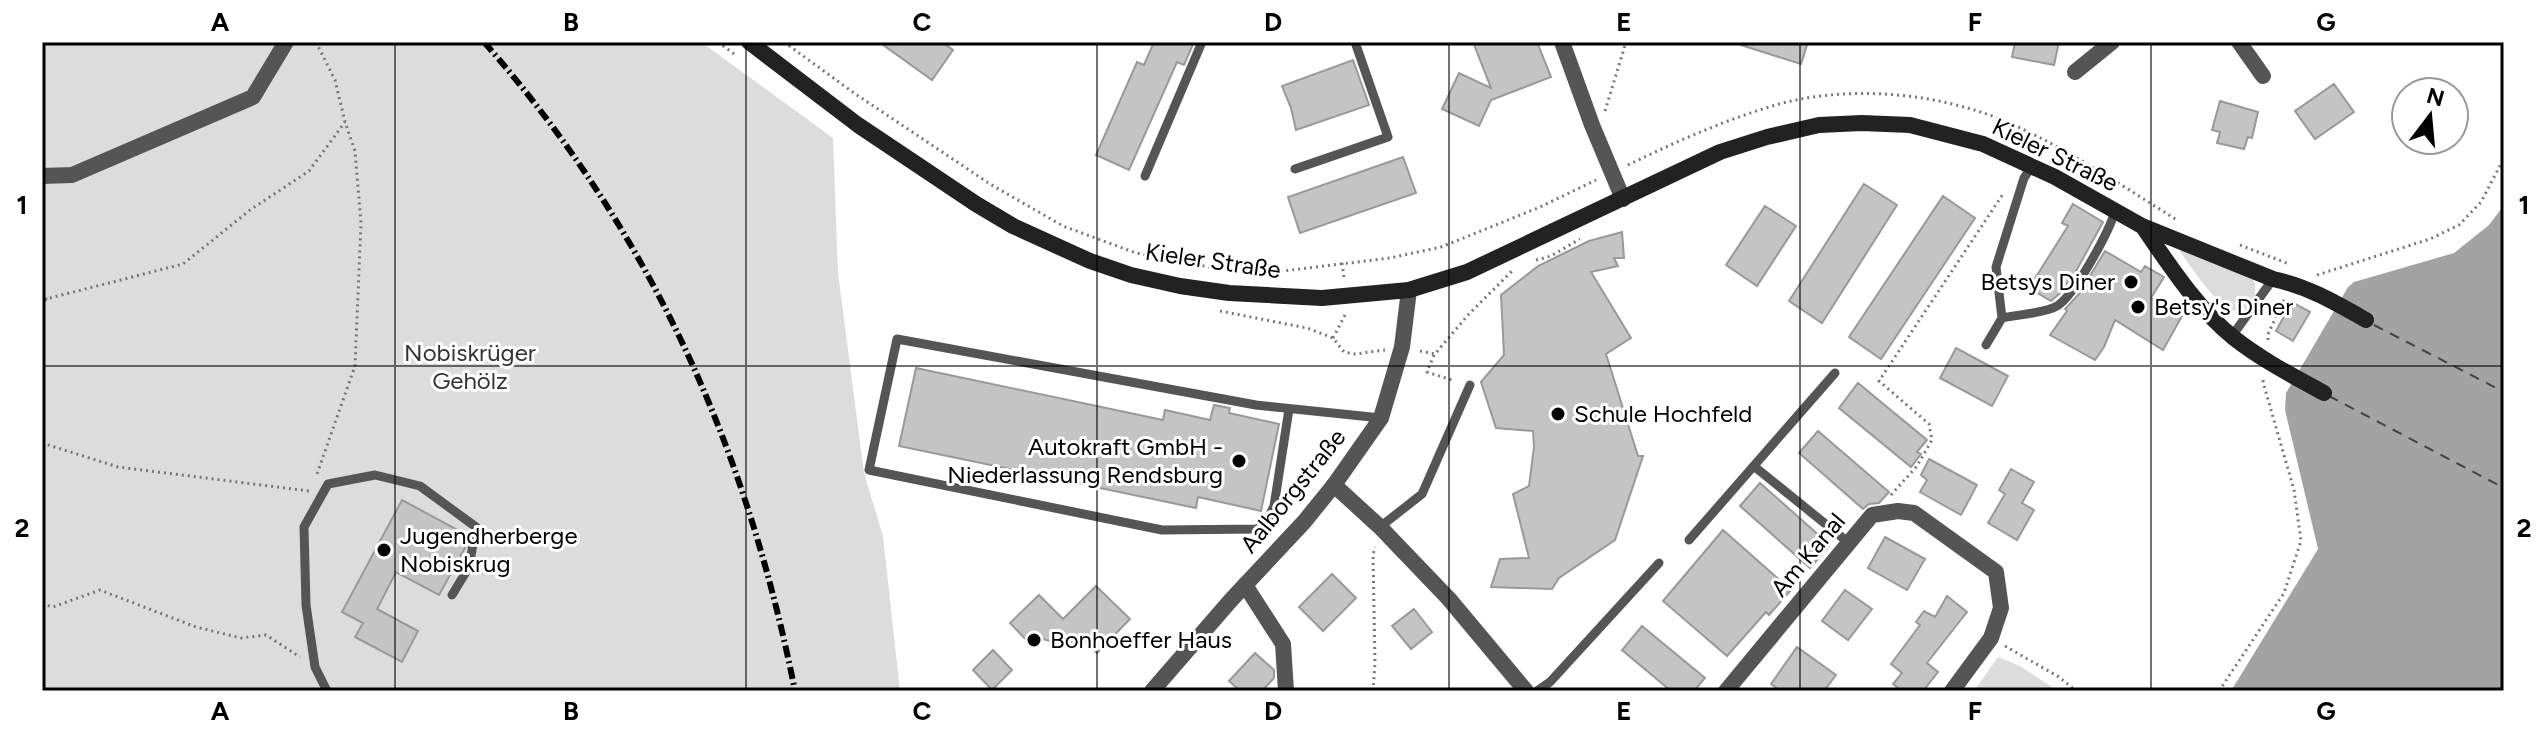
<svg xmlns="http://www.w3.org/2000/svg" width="2546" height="733" viewBox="0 0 2546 733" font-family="Figtree,sans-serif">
<rect width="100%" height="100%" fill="#fff"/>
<path fill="#dcdcdc" d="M42 42H701L833 138 838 273 864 473 883 536 900 691H42Z
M2181 249 2251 276 2255 284V299C2251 304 2246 309 2239 311 2221 314 2191 266 2180 252Z
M1998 657 2020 666 2058 691H1974Z"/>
<path fill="#a3a3a3" d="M2504 205V691H2231L2318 549 2285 410 2286 393 2348 287 2354 282 2454 253 2489 225Z"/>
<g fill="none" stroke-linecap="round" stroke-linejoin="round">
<path stroke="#444" stroke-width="2" stroke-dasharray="10 8" stroke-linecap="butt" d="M2374 325 2504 392
M2329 396 2504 488"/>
</g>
<path fill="#c4c4c4" stroke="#999" stroke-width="2" d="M879 42H942L953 50 932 80Z
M1154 42H1194L1184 65 1177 62 1129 170 1096 155 1137 62 1144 65Z
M1473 42H1537L1551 77 1491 100 1479 126 1442 109 1459 73 1491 88Z
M1742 42H1808L1801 64 1741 45Z
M2015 42H2059L2054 65 2012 57Z
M1353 60 1369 105 1296 130 1291 108 1282 86Z
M2334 84 2354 112 2315 139 2295 111Z
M2220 101 2258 112 2252 138 2248 137 2244 149 2217 143 2220 132 2212 130Z
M1403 157 1416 193 1300 233 1288 197Z
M1864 184 1897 205 1822 323 1789 301Z
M1943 196 1975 218 1881 359 1849 337Z
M2073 204 2103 222 2075 273 2059 294 2051 301 2029 288 2068 226 2062 223Z
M1765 206 1796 226 1757 286 1726 265Z
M1622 232 1624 258H1614L1618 266 1591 272 1631 338 1606 354 1638 456H1643L1615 540 1559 578 1552 589 1491 587 1500 559 1529 558 1513 494 1529 486 1534 447 1533 431 1496 428 1481 382 1504 355 1501 295 1538 266 1589 241Z
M2105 251 2141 272 2145 266 2164 277 2151 298 2182 316 2163 350 2115 320 2104 347 2095 360 2050 335 2067 311 2065 309 2079 294Z
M2292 302 2310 312 2293 341 2276 331Z
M1956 348 2008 376 1992 406 1940 378Z
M916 368 1163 420 1165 410 1210 420 1214 405 1230 408 1229 413 1279 424 1261 511 1198 497 1196 508 899 446Z
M1858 383 1927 440 1917 452 1921 454 1911 467 1839 408Z
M1818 431 1889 492 1879 503 1869 504 1863 509 1799 453Z
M1929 459 1977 485 1961 515 1920 492 1927 480 1921 475Z
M2011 469 2034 482 2022 503 2034 510 2017 540 1988 523 2005 494 1999 490Z
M1760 483 1830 545 1810 568 1740 506Z
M402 500 467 535 465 548 439 595 396 572 377 609 418 631 402 662 355 637 363 623 342 612Z
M1723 530 1791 590 1769 615 1766 612 1727 656 1663 601Z
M1885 537 1925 559 1907 590 1868 568Z
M1332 574 1356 598 1323 631 1299 607Z
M1096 586 1130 619 1097 653 1085 641 1068 646 1043 639 1034 648 1010 623 1039 595 1063 619Z
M1845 590 1872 609 1848 640 1822 621Z
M1947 596 1967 612 1927 663 1938 672 1923 691H1902L1893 684 1902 673 1891 664 1920 625 1916 622 1924 611 1935 617Z
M1414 609 1432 632 1411 649 1392 626Z
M1642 626 1705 678 1694 691H1671L1622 650Z
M1797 647 1836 675 1824 691H1781L1771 684Z
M993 650 1012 670 992 690 973 670Z
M1255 653 1274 670V678L1262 691H1240L1229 681Z"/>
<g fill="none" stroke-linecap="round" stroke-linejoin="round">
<path stroke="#777" stroke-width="3" stroke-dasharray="2 4" stroke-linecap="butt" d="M316 42 335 80 345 122 355 151 361 223 355 366 317 474
M718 42 737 56
M784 42 854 93 990 184 1063 226 1136 253 1209 267 1283 271 1390 258 1441 247 1540 207 1596 180
M1605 111 1626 42
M1628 165C1673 143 1720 122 1769 107 1845 83 1942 92 2014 125 2071 151 2124 187 2177 220
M2240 245 2289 264
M1536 260 1551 256 1580 239
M1342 263 1344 277
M2317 275 2430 239 2459 225 2481 202 2504 158
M42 293 46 299 42 300
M42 306 46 299 183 264 250 210 309 171 345 122
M1220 311 1307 328 1333 338 1344 352 1355 354 1385 350
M1333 338 1346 313
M2268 340V334L2284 300
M1420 351 1435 354 1468 315 1512 271
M1434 355 1427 372 1455 381
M42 443 118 467 309 491
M1891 495 1917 466 1932 440 1929 424 1879 381 2003 194
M42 604 53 607 100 590 196 627 241 638 266 635 300 657
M2005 646 2059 677 2076 691
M1373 691 1375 663 1373 555 1375 547
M2219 691 2284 593 2301 541 2294 490 2263 382 2264 378"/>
<path stroke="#555" stroke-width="9" d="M1295 169 1388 137 1355 42
M1145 176 1202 42
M2002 318C2016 315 2046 313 2057 306 2075 295 2109 232 2115 211
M2232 336 2273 279
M1986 345 2002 318 1996 267 2024 178 2032 166
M1289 409 1274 506 1267 521 1257 529 1162 530 869 470 897 339 1256 405 1381 418
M1755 467 1849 543
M1380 527 1422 494 1470 385
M1689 540 1835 373
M327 691 315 667 306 605 304 527 328 484 375 475 420 486 476 527 469 567 452 595
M1537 691 1550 682 1659 563"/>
<path stroke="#555" stroke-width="16" d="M1562 42 1592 125 1623 199
M2239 42 2263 76
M2075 72 2112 42
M42 176 72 175 253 97 286 42
M1334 485 1380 527 1449 599 1526 691
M1245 585 1283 644 1286 691
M1726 691 1872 515 1898 511 1914 513 1996 572 2001 608 1991 638 1952 691"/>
<path stroke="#555" stroke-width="16" d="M1152 691 1231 600 1304 522 1334 485 1381 418 1402 347 1409 290"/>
<path stroke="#222" stroke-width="16" d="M749 42 858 125 976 204 1013 226 1090 261 1131 275 1180 286 1229 293 1322 298 1409 290 1467 272 1720 152 1767 137 1819 125 1862 123 1910 125 1983 144 2055 177 2142 226 2273 279C2307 286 2336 303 2366 320
M2143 227C2170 266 2197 308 2234 338 2262 360 2293 376 2324 393"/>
<path stroke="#000" stroke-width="6" stroke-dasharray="12 4 2 4" stroke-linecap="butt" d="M484 42C650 231 746 445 795 691"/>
</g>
<path fill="none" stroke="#000" stroke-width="2" stroke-opacity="0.55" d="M395 42V691M746 42V691M1097 42V691M1449 42V691M1800 42V691M2151 42V691M42 366H2504"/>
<g fill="#000" stroke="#fff" stroke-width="3">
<circle cx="2131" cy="282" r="8"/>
<circle cx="2138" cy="307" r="8"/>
<circle cx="1558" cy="414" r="8"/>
<circle cx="1239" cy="461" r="8"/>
<circle cx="384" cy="550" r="8"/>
<circle cx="1034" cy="640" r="8"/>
</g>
<g text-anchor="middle" stroke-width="6" stroke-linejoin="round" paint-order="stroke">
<g font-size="24" fill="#000" stroke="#fff">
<text transform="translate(2055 155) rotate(26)" y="8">Kieler Straße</text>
<text transform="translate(1213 261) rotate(8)" y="8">Kieler Straße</text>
<text transform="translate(1293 491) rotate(-51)" y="8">Aalborgstraße</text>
<text transform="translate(1808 555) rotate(-50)" y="8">Am Kanal</text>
</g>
<g font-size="24" fill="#000" stroke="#fff" text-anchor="start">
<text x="2115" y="290" text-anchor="end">Betsys Diner</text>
<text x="2154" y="315">Betsy's Diner</text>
<text x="1574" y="422">Schule Hochfeld</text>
<text x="1223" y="455" text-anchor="end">Autokraft GmbH -<tspan x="1223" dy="28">Niederlassung Rendsburg</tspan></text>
<text x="400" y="544">Jugendherberge<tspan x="400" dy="28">Nobiskrug</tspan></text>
<text x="1050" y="648">Bonhoeffer Haus</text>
</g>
<g font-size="24" fill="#333" stroke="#fff">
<text x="470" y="361">Nobiskrüger<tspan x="470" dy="28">Gehölz</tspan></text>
</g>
</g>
<rect width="2546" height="733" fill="none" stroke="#ffffff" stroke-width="88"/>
<g transform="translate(2430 116) rotate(16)"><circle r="38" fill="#ffffff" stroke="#999999" stroke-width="2"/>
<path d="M0-6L14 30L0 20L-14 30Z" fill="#000000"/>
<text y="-12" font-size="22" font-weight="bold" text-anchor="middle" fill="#000000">N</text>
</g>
<rect x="44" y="44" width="2458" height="645" fill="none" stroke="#000" stroke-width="3"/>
<g font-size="26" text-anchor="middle" font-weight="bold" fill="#000">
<text x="220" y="31">A</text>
<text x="571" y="31">B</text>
<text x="922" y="31">C</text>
<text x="1273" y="31">D</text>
<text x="1624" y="31">E</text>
<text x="1975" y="31">F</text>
<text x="2326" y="31">G</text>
<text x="22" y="214">1</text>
<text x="2524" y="214">1</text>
<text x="22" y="537">2</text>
<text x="2524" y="537">2</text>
<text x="220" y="720">A</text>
<text x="571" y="720">B</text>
<text x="922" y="720">C</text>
<text x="1273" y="720">D</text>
<text x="1624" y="720">E</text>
<text x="1975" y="720">F</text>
<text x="2326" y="720">G</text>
</g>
</svg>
